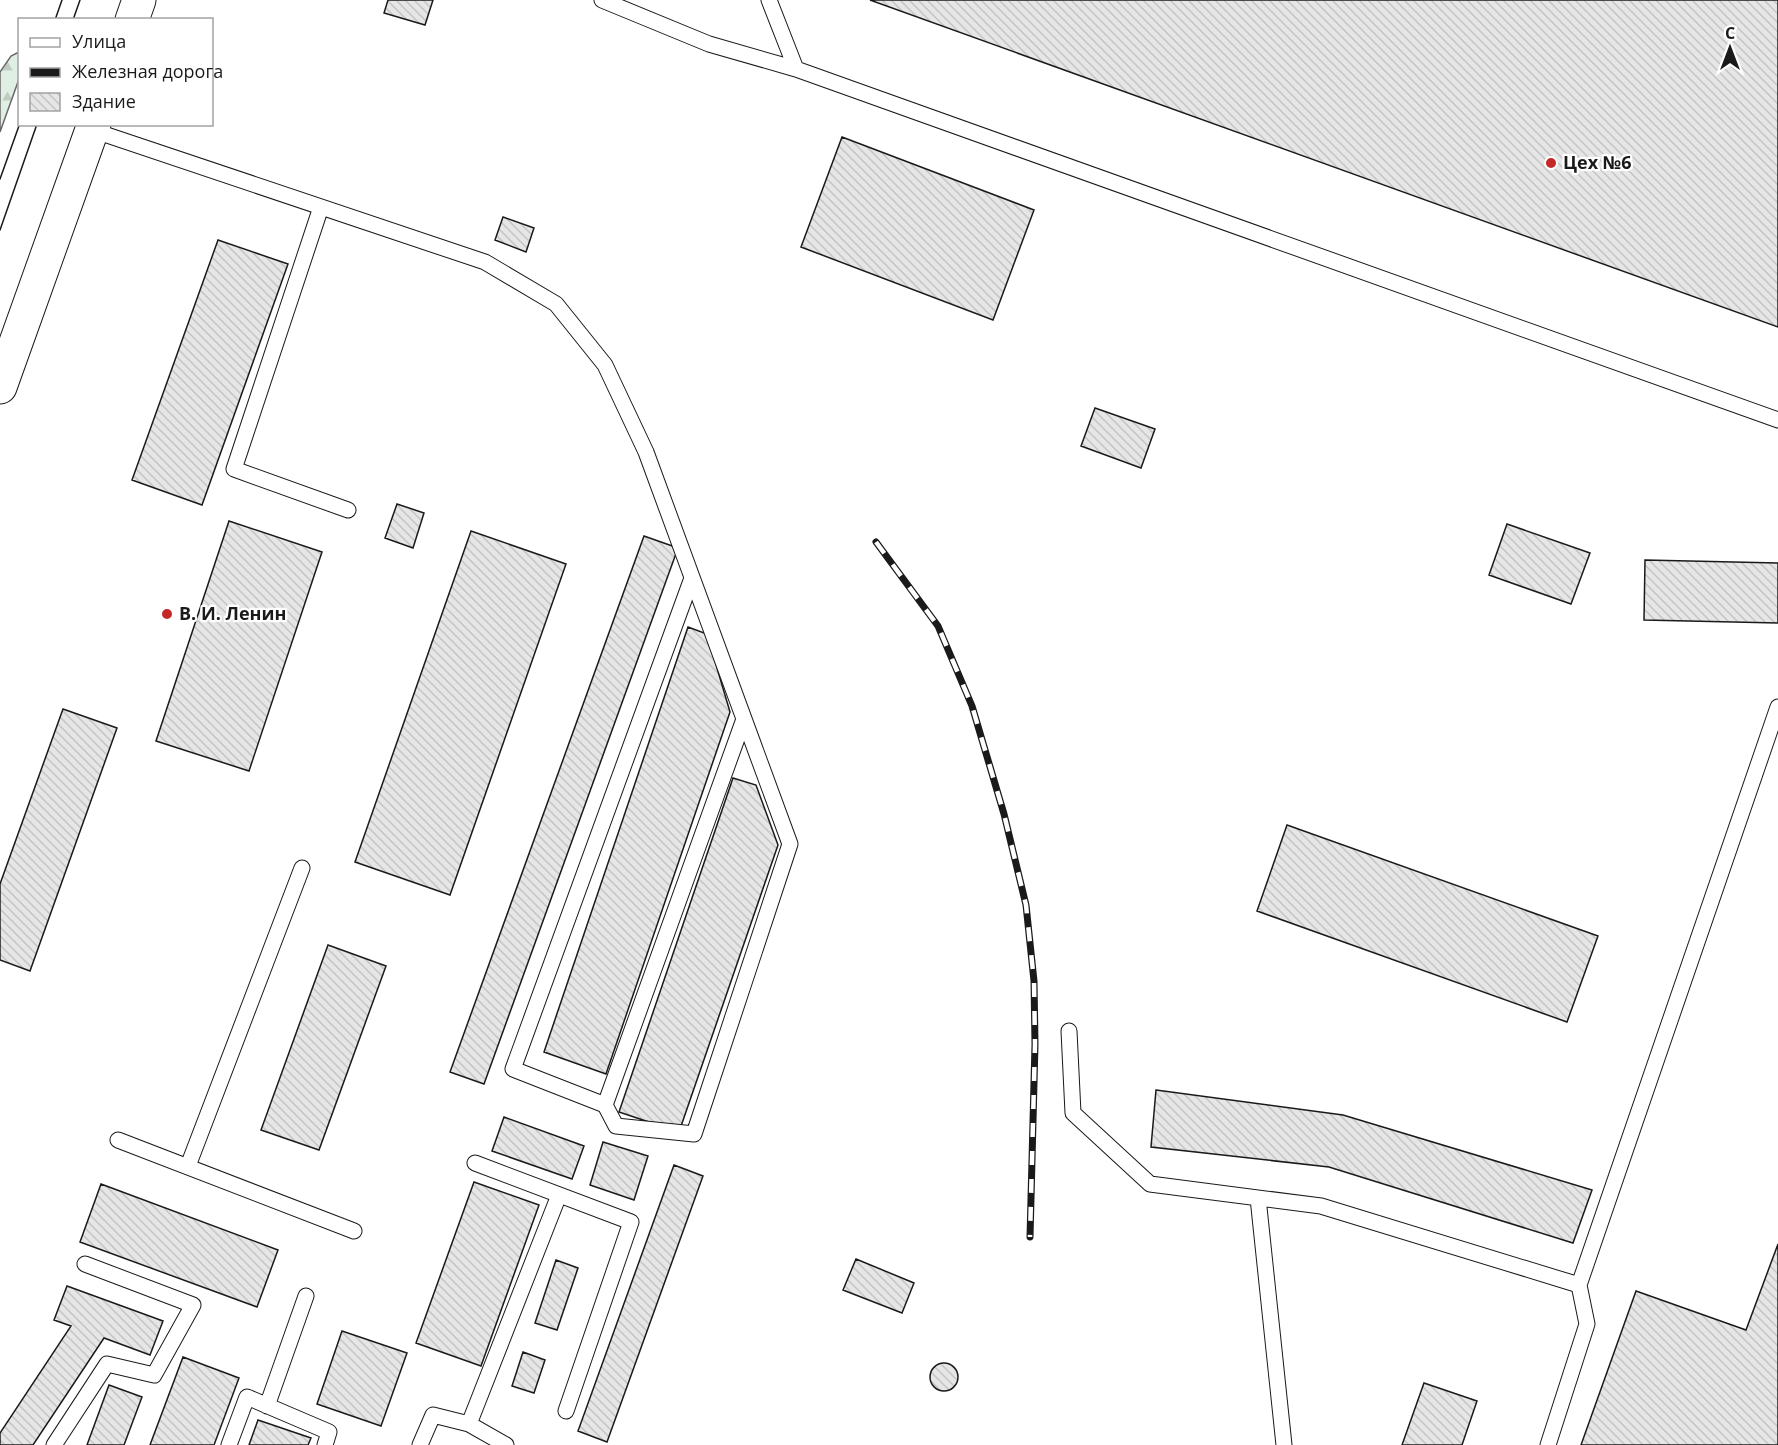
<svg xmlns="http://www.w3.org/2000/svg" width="1778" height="1445" viewBox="0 0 1778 1445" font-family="'Open Sans',sans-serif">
<defs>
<pattern id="forest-firs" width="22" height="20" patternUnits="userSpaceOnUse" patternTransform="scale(1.5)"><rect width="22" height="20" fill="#e0efe3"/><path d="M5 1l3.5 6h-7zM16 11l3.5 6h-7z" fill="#c0ccc2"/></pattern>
<pattern id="building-back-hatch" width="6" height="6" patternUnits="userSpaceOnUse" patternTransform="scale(1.5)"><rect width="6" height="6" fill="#e6e6e6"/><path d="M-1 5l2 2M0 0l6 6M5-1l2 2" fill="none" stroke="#c5c5c5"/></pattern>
</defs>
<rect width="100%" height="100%" fill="#fff"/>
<path fill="url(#forest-firs)" stroke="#6a6a6a" stroke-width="1.5" d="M19 52V79L0 132V72L11 56Z"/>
<path fill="url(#building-back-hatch)" stroke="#1a1a1a" stroke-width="1.5" d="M388 0H433L425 25 384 13Z
M870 0H1778V327Z
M842 137 1034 210 993 320 801 247Z
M503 217 534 228 526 252 495 240Z
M218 240 288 264 202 505 132 480Z
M1095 408 1155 429 1141 468 1081 446Z
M397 504 424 513 413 548 385 538Z
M229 521 322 552 249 771 156 741Z
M1507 524 1590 553 1571 604 1489 575Z
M471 531 566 564 450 895 355 862Z
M644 536 678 548 484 1084 450 1072Z
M1645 560 1778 563V623L1644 620Z
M688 627 707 634 730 712 606 1074 544 1052Z
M63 709 117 728 30 971 0 960V884Z
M733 778 756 785 778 845 679 1132 619 1112Z
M1287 825 1598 936 1567 1022 1257 911Z
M328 945 386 966 319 1150 261 1130Z
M1156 1090 1343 1115 1592 1190 1573 1243 1329 1167 1151 1147Z
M504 1117 584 1146 572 1179 492 1151Z
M603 1142 648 1156 634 1200 590 1185Z
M674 1165 703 1176 607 1442 578 1431Z
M474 1182 539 1205 481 1366 416 1343Z
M101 1184 278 1250 257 1307 80 1242Z
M1778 1244V1445H1581L1636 1291 1746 1330Z
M856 1259 914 1283 902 1313 843 1290Z
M556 1260 578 1268 557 1330 535 1323Z
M67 1286 163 1321 150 1355 104 1338 33 1445H0V1433L71 1326 54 1320Z
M342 1331 407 1353 381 1426 317 1404Z
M523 1352 545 1360 534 1393 512 1386Z
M183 1357 239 1378 214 1445H150Z
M930 1377a14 14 0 1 1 28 0a14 14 0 1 1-28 0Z
M1424 1383 1477 1401 1462 1445H1402Z
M109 1385 142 1397 124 1445H87Z
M258 1420 311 1438 308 1445H249Z"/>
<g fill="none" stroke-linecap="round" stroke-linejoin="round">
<g stroke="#1a1a1a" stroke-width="17">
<path id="lane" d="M602 0 709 44 796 69 1778 420
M769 0 796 69
M92 130 485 262 556 304 605 365 646 452 790 844 694 1134 616 1126 605 1105 513 1069 692 578
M321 207 234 469 348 510
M1069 1031 1073 1113 1150 1184 1321 1206 1579 1285
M605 1105 744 719
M118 1140 354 1231
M475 1163 631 1222 566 1411
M188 1166 302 868
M1258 1198 1284 1445
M267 1406 306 1296
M469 1424 506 1445
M54 1445 107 1364 154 1375 193 1305 85 1264
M229 1445 247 1397 329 1432 325 1445
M420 1445 433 1415 469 1424 559 1195
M1548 1445 1587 1324 1579 1285 1778 707"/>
</g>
<g stroke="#1a1a1a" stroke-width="35">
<path id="primary" d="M132 20 139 0
M0 387 94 124"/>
</g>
<use href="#lane" stroke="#fff" stroke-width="15"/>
<use href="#primary" stroke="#fff" stroke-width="33"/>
<path stroke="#1a1a1a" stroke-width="1.5" d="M55 20 62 0
M73 20 80 0
M0 179 20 123
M0 230 37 124"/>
<g stroke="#1a1a1a" stroke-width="7">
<path id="rail" d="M876 542 938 626 972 706 1004 814 1026 905 1034 981 1035 1044 1030 1237"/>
</g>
<use href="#rail" stroke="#fff" stroke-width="4.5" stroke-dasharray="14" stroke-linecap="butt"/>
</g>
<g fill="#c62828" stroke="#fff" stroke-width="2">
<circle cx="1551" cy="163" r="6"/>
<circle cx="167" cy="614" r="6"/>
</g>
<g text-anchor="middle" stroke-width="4.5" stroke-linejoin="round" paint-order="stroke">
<g font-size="18" font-weight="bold" fill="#1a1a1a" stroke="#fff" text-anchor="start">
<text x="1563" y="169">Цех №6</text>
<text x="179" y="620">В. И. Ленин</text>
</g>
</g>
<rect x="18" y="18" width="195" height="108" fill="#ffffff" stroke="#a3a3a3" stroke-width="1.5"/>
<rect x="30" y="38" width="30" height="9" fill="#ffffff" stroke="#a3a3a3" stroke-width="1.5"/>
<text x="72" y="48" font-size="18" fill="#1a1a1a">Улица</text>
<rect x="30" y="68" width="30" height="9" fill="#1a1a1a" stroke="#a3a3a3" stroke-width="1.5"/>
<text x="72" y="78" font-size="18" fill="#1a1a1a">Железная дорога</text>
<rect x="30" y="93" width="30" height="18" fill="url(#building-back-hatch)" stroke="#a3a3a3" stroke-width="1.5"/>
<text x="72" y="108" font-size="18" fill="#1a1a1a">Здание</text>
<g transform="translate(1730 48)" stroke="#ffffff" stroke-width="4.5" paint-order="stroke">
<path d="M0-4.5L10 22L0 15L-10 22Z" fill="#1a1a1a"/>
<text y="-9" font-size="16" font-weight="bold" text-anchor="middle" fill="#1a1a1a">С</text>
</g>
</svg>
